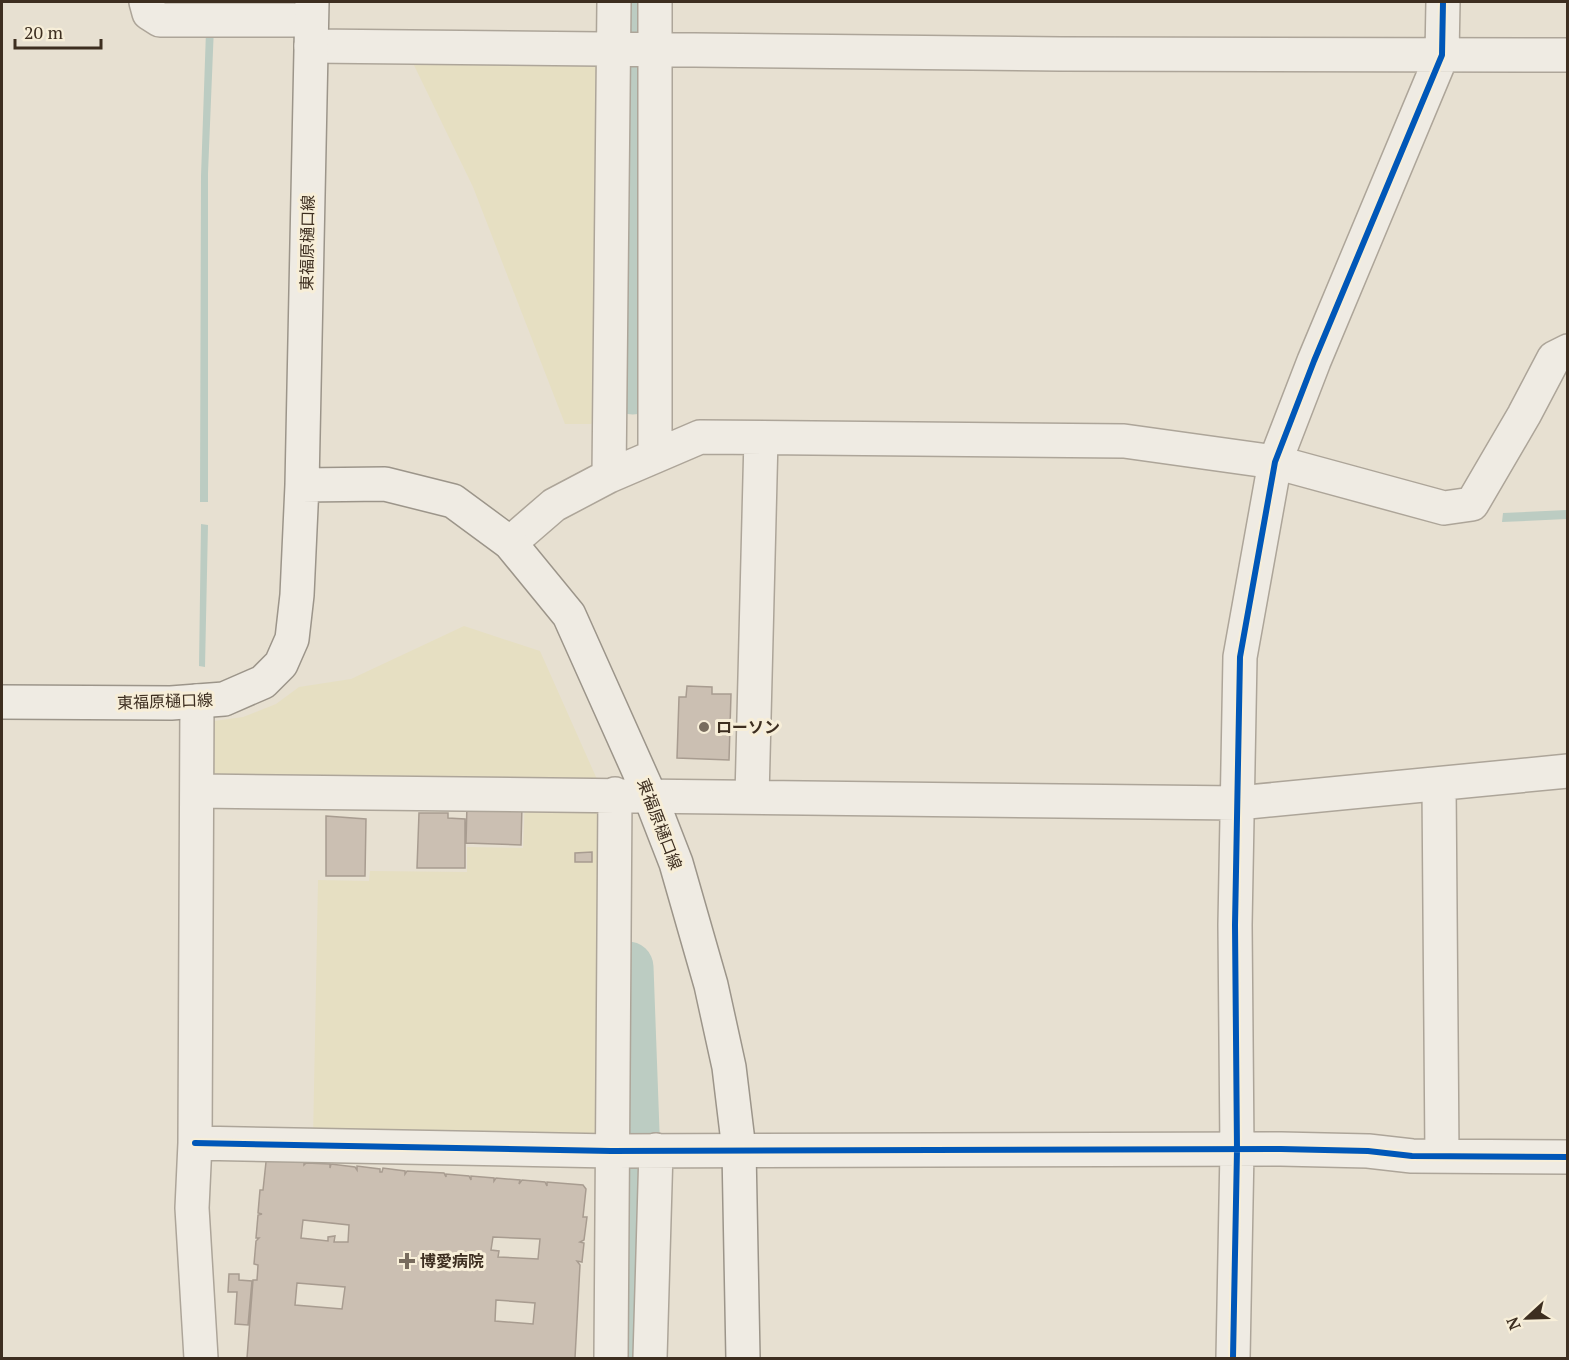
<svg xmlns="http://www.w3.org/2000/svg" width="1569" height="1360" viewBox="0 0 1569 1360" font-family="'PT Serif','Noto Sans JP',serif">
<rect width="100%" height="100%" fill="#e7e0d1"/>
<path fill="#e6dfc2" d="M603 58 609 406 591 424H565L473 187 411 59Z
M464 626 540 651 600 786 212 781 207 722 243 717 276 704 299 687 351 679Z
M525 798 599 800 597 1137 313 1140 318 880 369 881 370 871 467 872V847L523 848Z"/>
<path fill="#bcccc2" d="M207 2H215L208 173V502H200L201 176Z
M1567 510V519L1502 522 1503 513Z
M201 524 208 525 205 667 199 666Z"/>
<g fill="none" stroke-linecap="round" stroke-linejoin="round">
<path stroke="#bcccc2" stroke-width="51" d="M633 389 639 2
M628 967 636 1186 633 1358"/>
</g>
<path fill="#cbbfb2" stroke="#a89c90" stroke-width="1.5" fill-rule="evenodd" d="M687 686 712 687V694H731L729 760 677 758 679 697H686Z
M467 804 522 805 521 845 466 843Z
M419 813H448V818L465 819V868H417Z
M326 816 366 819 365 876H326Z
M592 852V862H575V853Z
M269 1159 304 1162V1165L306 1163 330 1164V1168L331 1164 355 1167 357 1170V1166L380 1169V1172H382L383 1168 405 1171V1174L407 1171 444 1173 446 1177V1174L469 1176 471 1180V1176L494 1178V1181L496 1178 520 1180 519 1184 522 1180 545 1182 547 1186V1182L583 1185 586 1189 583 1217H587L584 1240 580 1242 584 1243 582 1262 577 1261 580 1265 575 1358H247L253 1280H257L258 1265 254 1264 256 1241 259 1238H256L258 1215 262 1214 258 1213 260 1190H263L266 1162ZM303 1220 349 1225 348 1242H334L335 1236 328 1237V1241L301 1238ZM493 1237 540 1239 538 1259 498 1257 499 1251 491 1250ZM297 1283 345 1287 342 1309 295 1305ZM496 1300 535 1303 533 1324 495 1321Z
M229 1274H239V1280L252 1281 248 1325 235 1324 237 1292H228Z"/>
<g fill="none" stroke-linecap="round" stroke-linejoin="round">
<g stroke="#ada599" stroke-width="36">
<path id="street" d="M146 2 149 13 160 20H311
M311 46 1061 54 1568 55
M655 455V2
M609 476 614 2
M510 543 554 505 609 476 700 437 1124 441 1275 462 1444 508 1472 504 1524 415 1554 358 1568 351
M197 701 195 1143 192 1208 201 1358
M1439 785 1442 1156
M198 791 1238 803 1568 771
M752 797 761 438
M195 1143 611 1151 1281 1149 1368 1151 1412 1156 1568 1157
M611 1358 615 794
M650 1358 656 1150
M1233 1358 1237 1150 1235 925 1240 657 1275 462 1314 361 1442 55 1443 2"/>
</g>
<g stroke="#9c958a" stroke-width="36">
<path id="secondary" d="M302 485 385 484 453 501 510 543 569 615 650 796 676 863 711 985 729 1067 739 1150 743 1358
M2 702 171 703 224 699 263 682 281 664 292 639 297 595 302 485 312 2"/>
</g>
<use href="#street" stroke="#efebe3" stroke-width="33"/>
<use href="#secondary" stroke="#efebe3" stroke-width="33"/>
<g stroke="#f7eed8" stroke-width="10">
<path id="cycleway" d="M195 1143 611 1151 1281 1149 1368 1151 1412 1156 1568 1157
M1233 1358 1237 1150 1235 925 1240 657 1275 462 1314 361 1442 55 1443 2"/>
</g>
<use href="#cycleway" stroke="#0057b8" stroke-width="6"/>
</g>
<g fill="#786c5e" stroke="#f7eed8" stroke-width="2">
<circle cx="704" cy="727" r="6"/>
<path d="M404 1252h6v6h6v6h-6v6h-6v-6h-6v-6h6z"/>
</g>
<g text-anchor="middle" stroke-width="6" stroke-linejoin="round" paint-order="stroke">
<g font-size="16" fill="#3d2e20" stroke="#f7eed8">
<text transform="translate(307 243) rotate(-89)" y="6">東福原樋口線</text>
<text transform="translate(165 701) rotate(-2)" y="6">東福原樋口線</text>
<text transform="translate(660 824) rotate(69)" y="6">東福原樋口線</text>
</g>
<g font-size="16" font-weight="bold" fill="#3d2e20" stroke="#f7eed8" text-anchor="start">
<text x="716" y="733">ローソン</text>
<text x="420" y="1267">博愛病院</text>
</g>
</g>
<rect width="1569" height="1360" fill="none" stroke="#3d2e20" stroke-width="6"/>
<g transform="translate(1527 1318) rotate(248)" stroke="#f7eed8" stroke-width="4.5" paint-order="stroke">
<path d="M0-4.5L10 22L0 15L-10 22Z" fill="#3d2e20"/>
<text y="-9" font-size="16" font-weight="bold" text-anchor="middle" fill="#3d2e20">N</text>
</g>
<path d="M15 39v9h86v-9" fill="none" stroke="#3d2e20" stroke-width="3"/>
<text x="24" y="39" font-size="18" fill="#3d2e20" stroke="#f7eed8" stroke-width="4.5" paint-order="stroke">20 m</text>
</svg>
